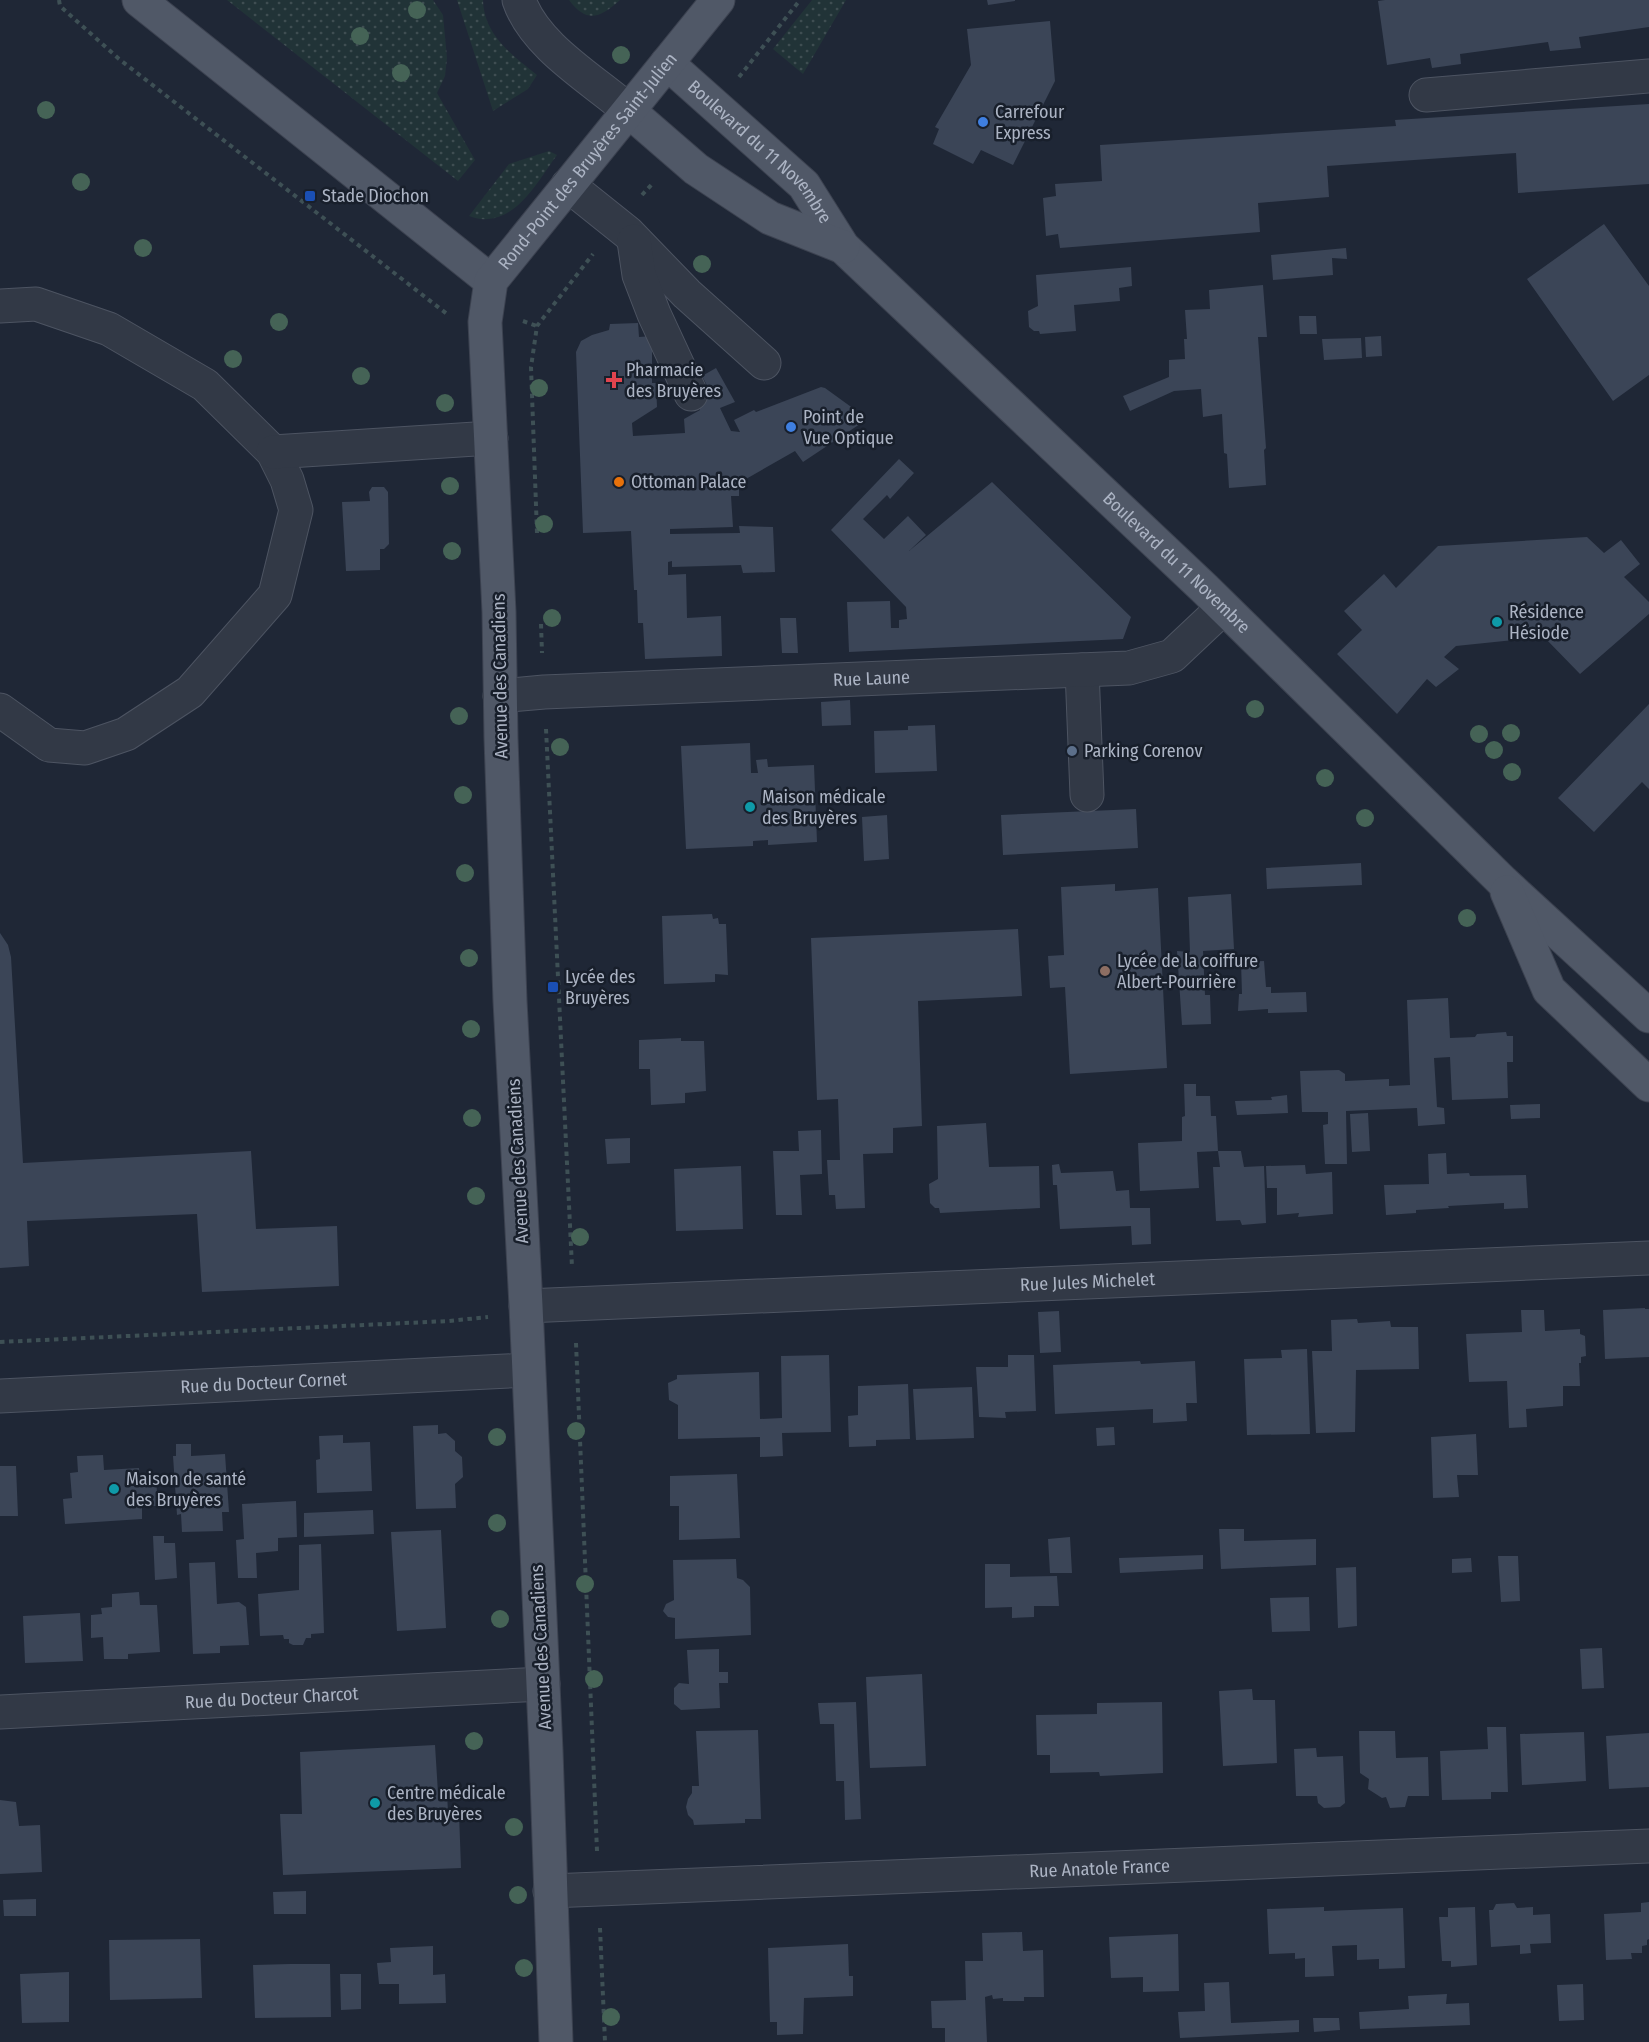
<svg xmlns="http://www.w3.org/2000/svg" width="1649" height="2042" viewBox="0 0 1649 2042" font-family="'Fira Sans Condensed',sans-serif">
<defs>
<pattern id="grass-dots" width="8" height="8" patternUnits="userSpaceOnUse" patternTransform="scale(1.5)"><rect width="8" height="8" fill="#213337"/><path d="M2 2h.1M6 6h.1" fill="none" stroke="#3f4e52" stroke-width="1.8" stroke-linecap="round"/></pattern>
</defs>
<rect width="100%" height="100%" fill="#1f2736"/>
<path fill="url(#grass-dots)" d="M227 0H433L443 15 447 58 445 76 437 93 475 160 458 181Z
M457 0H483C484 35 512 55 537 75L528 89 493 111Z
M569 0H620C600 18 587 24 569 0Z
M812 0H846L803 74 773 49Z
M549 151 557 155C540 178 520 217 488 219 481 220 475 218 469 216L509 164Z"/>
<path fill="#3b4557" d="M987 0H1015V1L988 5Z
M1385 0H1649V27L1579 37 1581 48 1550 51 1548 42 1460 54 1461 64 1432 68 1430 58 1387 65 1378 1Z
M1050 21 1055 81 1013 165 981 150 973 164 933 144 939 129 935 127 971 65 967 29Z
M1649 104V184L1518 193 1516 153 1327 166 1329 197 1258 203 1260 232 1060 248 1058 234 1046 236 1043 198 1056 196 1055 184 1102 181 1100 145 1396 126 1395 120Z
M1604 224 1649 286V375L1613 401 1527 279Z
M1346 248 1347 259 1332 258 1333 275 1273 280 1271 255Z
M1131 267 1132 286 1119 288 1120 301 1074 305 1076 331 1040 334 1039 331H1034L1029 327 1028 311 1038 306 1036 275Z
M1263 285 1267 337H1258L1266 448 1264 450 1266 485 1229 488 1227 454 1224 453 1222 414 1203 417 1201 389 1174 391 1130 411 1123 396 1169 377V360L1185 359 1184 339H1187L1185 310 1210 309 1209 290Z
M1299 316H1316L1317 334H1300Z
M638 323 639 337 652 336V383H656L657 407 632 423 633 436 685 433 684 419 700 410 695 401 711 393 702 376 716 368 735 402 720 408 731 431 740 432 734 420 754 410 756 412 821 387 825 388 854 409 863 422 803 462 795 451 739 483V496H731L733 527 670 529V534L740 533 739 526 773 527 775 572 743 573 741 565 672 567V561L668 562V575L686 574 687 618 721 616 722 656 645 659 643 623H638L637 590H634L631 531 583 533 576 352 581 341 592 335 609 330 610 324Z
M1381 336 1382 356 1366 357 1365 337Z
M1361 338 1362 358 1324 360 1322 339Z
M899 459 914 473 890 499 887 495 863 519 884 539 908 516 926 535 909 551 992 482 1131 617 1123 639 849 652 847 602 890 601 891 628H899V620L907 619 906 607 831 530Z
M372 487H384L388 492 389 544 384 549H380V570L346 571 342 502 370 501 369 492Z
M1587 537 1604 553 1621 540 1640 564 1624 577 1649 602V614L1580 674 1544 637 1456 646 1444 657 1459 669 1436 687 1427 679 1397 714 1337 654 1362 630 1344 611 1384 574 1396 588 1438 546Z
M780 618H796L798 653H782Z
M850 700 851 725 822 726 821 702Z
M1649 704V789L1642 782 1594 832 1558 798Z
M935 725 937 771 875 773 874 731 908 730V726Z
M750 743 751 773H758L756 760 767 759 768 767 814 765 817 842 768 845V840L753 841V846L686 849 681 746Z
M1136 809 1138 848 1003 855 1001 815Z
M887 815 889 859 864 861 862 817Z
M1361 863 1362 885 1267 889 1266 868Z
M1115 884V891L1158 888 1167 1068 1070 1074 1065 987 1050 988 1048 956 1064 955 1061 887Z
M1231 894 1234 949 1203 951 1205 995H1210L1211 1024 1182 1025 1177 951 1190 952 1188 897Z
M712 914 713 919 718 918 719 924H726L728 975 715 974V982L664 984 662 916Z
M1018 929 1022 996 918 1001 922 1126 893 1128V1153L863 1154 865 1208 836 1209 835 1195H829L827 1160H840L838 1099 817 1100 811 938Z
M0 933 8 945 11 957 23 1163 251 1151 256 1229 337 1226 339 1286 202 1292 197 1214 27 1221 29 1266 0 1268Z
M1264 961 1266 987H1271V993L1306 992 1307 1012 1268 1013V1009L1238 1011 1239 994H1242L1241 962Z
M1448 998 1450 1038 1475 1037 1477 1034 1506 1032 1507 1036H1513V1062H1507L1508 1098 1452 1100 1450 1057 1434 1058 1437 1107 1444 1108 1445 1124 1418 1126 1417 1108 1346 1111 1347 1164H1325L1323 1125 1328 1124V1112H1302L1300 1071 1339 1070 1345 1074V1081L1389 1079V1086L1410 1085 1407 1000Z
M681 1038V1041H704L706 1091 685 1093V1103L651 1105 650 1069H639V1040Z
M1184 1084H1196V1096H1210L1211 1116H1216L1218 1151 1197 1152 1199 1188 1140 1191 1138 1143 1182 1141V1117L1185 1116Z
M1287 1095 1288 1113 1237 1115 1235 1101 1272 1100 1271 1097Z
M1540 1104V1118L1511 1119 1510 1105Z
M1368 1113 1370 1151 1352 1152 1350 1114Z
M986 1123 989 1167 1039 1166 1040 1208 940 1213 939 1208H935L930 1203 929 1184 938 1179 937 1126Z
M821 1130 822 1174 800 1175 802 1215H776L773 1151H799L798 1131Z
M630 1138V1163L607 1164 605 1139Z
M1218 1151H1241L1244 1167 1264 1166 1266 1223 1242 1225 1240 1220 1216 1221 1213 1167H1220Z
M1446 1153 1447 1174 1469 1173 1470 1176 1526 1175 1528 1208 1504 1209V1203L1448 1206 1449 1208 1416 1210V1213L1386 1215 1384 1185 1429 1184 1428 1154Z
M1059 1164 1061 1173 1113 1171 1116 1191 1129 1190 1130 1208H1150L1151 1244 1132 1245 1131 1226 1060 1229 1057 1185H1053L1052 1165Z
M1305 1165 1306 1174 1332 1172 1333 1214 1298 1217 1299 1213 1277 1215V1188H1267L1266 1166Z
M741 1166 743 1229 676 1231 674 1169Z
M1645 1308V1309H1649V1357L1605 1359 1603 1310Z
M1521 1310H1544L1545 1331 1580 1329V1334L1585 1336 1586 1356 1581 1357V1363H1579L1580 1386H1563V1406L1526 1409 1527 1427 1509 1428 1507 1381 1469 1382 1466 1334 1522 1332Z
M1059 1311 1061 1352 1040 1353 1038 1312Z
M1357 1319 1358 1323 1390 1321 1391 1327H1418L1419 1369 1356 1370 1355 1432 1316 1433 1312 1351H1332L1331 1320Z
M1307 1349 1310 1434 1247 1435 1244 1359 1282 1358 1281 1350Z
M829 1355 831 1432 782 1433 783 1456 760 1457V1437L678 1439V1405L669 1400 668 1383 677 1379V1375L759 1372 760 1419 782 1418 781 1356Z
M1008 1355H1034L1036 1411 1005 1412 1006 1418 979 1417 976 1367H1008Z
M1140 1361 1141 1364 1195 1361 1197 1403H1186L1187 1421 1153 1423V1409L1055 1414 1053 1365Z
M908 1384 910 1439 876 1440V1446L849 1447 848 1416 858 1415V1386Z
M972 1387 974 1438 916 1440 913 1389Z
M438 1425V1434L446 1433 455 1441V1451L462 1457 463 1477 455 1484 456 1508 416 1509 413 1426Z
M1114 1427 1115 1445 1097 1446 1096 1428Z
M1476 1434 1478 1475H1457L1459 1497 1433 1498 1431 1437Z
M343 1435V1443L370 1442 372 1491 317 1493 316 1460 320 1459 319 1436Z
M176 1444H191V1456L225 1454 229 1512H222L223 1531 182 1532 181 1514 177 1515 173 1456H176Z
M103 1455 104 1470 139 1468 140 1480 156 1479 158 1506H142V1519L65 1524 63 1499 72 1498 70 1473 78 1472 77 1456Z
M0 1466H16L18 1516H0Z
M737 1474 740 1538 679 1540V1506H670V1476Z
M296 1501 297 1537 278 1538V1551L256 1553 257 1578H238L236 1540 244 1539 242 1504Z
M373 1510 374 1534 304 1537V1513Z
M1219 1529H1244V1541L1316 1539V1565L1221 1569Z
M441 1530 446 1628 397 1631 391 1532Z
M153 1536H164V1543H175L177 1578 155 1580Z
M1070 1537 1072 1573H1050L1048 1539Z
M321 1544 324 1633 311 1634V1638H306L303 1645H293L289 1643V1639H284L283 1635 260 1636 258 1594 299 1590V1545Z
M1203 1555V1569L1120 1573 1119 1558Z
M1498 1556H1518L1520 1601 1501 1602Z
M1471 1558 1472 1572 1452 1573V1559Z
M736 1559 737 1578 743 1580 750 1587 751 1635 675 1639V1618L668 1617 663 1611 666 1604 674 1600 673 1560Z
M215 1562 217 1604 239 1602 246 1607 249 1645 220 1646V1653L193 1654 189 1563Z
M985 1564H1010V1577L1057 1576 1059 1606H1034V1617L1012 1618V1607L985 1608Z
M1356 1567 1357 1626 1338 1628 1336 1568Z
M139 1592 140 1605H157L160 1652 128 1654V1659H104L103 1637 91 1638V1615L102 1614 101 1608 112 1607V1594Z
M1309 1597 1310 1631 1272 1632 1270 1598Z
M80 1613 83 1661 25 1663 23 1616Z
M1602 1648 1604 1688 1582 1689 1580 1649Z
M719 1649V1672H728V1683H719L720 1708 681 1710 674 1704V1688L679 1683 689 1684 687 1650Z
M922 1674 926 1766 870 1768 866 1677Z
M1252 1689 1253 1700H1275L1277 1763 1223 1766 1219 1691Z
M856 1702 861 1819 845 1820 844 1781H836L834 1724H820L818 1703Z
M1162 1702 1163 1773 1100 1776 1099 1772 1050 1773V1755H1037L1036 1715 1097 1714V1703Z
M1487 1727H1506L1508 1792H1491V1799L1442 1800 1440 1751 1488 1749Z
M758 1730 761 1819H745V1823L694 1825 693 1820 688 1815 686 1807 688 1799 692 1793V1786H699L696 1731Z
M1359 1731H1395L1396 1758 1428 1757 1429 1796H1408L1405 1807 1390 1808 1386 1797 1382 1798 1368 1789 1369 1779 1360 1773Z
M1584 1732 1586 1781 1522 1785 1520 1734Z
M1649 1733V1787L1609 1789 1606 1736Z
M435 1745 438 1793H447L448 1812 459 1813 461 1868 283 1875 280 1814H302L300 1752Z
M1316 1748 1317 1757 1343 1756 1345 1803 1340 1807 1324 1808 1318 1803 1317 1796H1296L1294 1749Z
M0 1800 16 1802 19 1826 40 1825 42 1872 0 1874Z
M306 1891V1914H274L273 1892Z
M36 1899V1916H4L3 1900Z
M1649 1902V1939L1647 1940V1945L1642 1946V1953H1631L1632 1959 1606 1960 1604 1914 1641 1912V1903Z
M1514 1903 1517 1908 1533 1907V1915L1550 1914 1551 1943 1530 1944 1531 1953 1520 1954V1945L1491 1947 1489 1910H1493L1496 1904Z
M1324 1907V1911L1403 1908 1405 1968 1379 1969V1959L1357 1960V1945L1332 1946 1334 1976 1305 1977V1958L1295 1959V1953L1269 1954 1267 1909Z
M1475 1907 1477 1965 1451 1967V1961H1442L1439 1917H1448V1908Z
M1022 1932 1023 1951 1043 1950 1044 1997H1024V2001H1003V1998L993 1999 992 1995 985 1997 987 2042H945V2028H932L931 2001 966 2000 965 1961H983L982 1933Z
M1178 1934 1179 1991 1143 1992V1977L1111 1978 1109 1937Z
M200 1939 202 1998 110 2000 109 1940Z
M848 1944 849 1976H853V1996L804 1998 803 2034 777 2035V2022H770L768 1948Z
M433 1946V1975L445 1974 446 2003 399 2004V1984H379L377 1963 391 1962 390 1948Z
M290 1964H330L331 2017 255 2018 253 1965Z
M69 1972V2022L22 2023 20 1974Z
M340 1974H361V2009L341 2010Z
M1229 1982 1231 2023 1299 2020V2032L1180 2038 1178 2012 1205 2011 1204 1983Z
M1583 1984 1584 2020 1559 2021 1557 1985Z
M1447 1994 1446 2004 1469 2003 1470 2025 1360 2029 1359 2012 1409 2009 1408 1996Z
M1313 2018H1339L1340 2030 1314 2032Z"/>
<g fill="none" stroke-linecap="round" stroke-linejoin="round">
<g stroke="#4d5462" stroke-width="35">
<g id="minor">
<path d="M519 0C535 47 594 80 629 111"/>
<path d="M1426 95 1649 76"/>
<path d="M568 185 628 233 687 294 764 363"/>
<path d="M634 241 639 275 654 314 691 394"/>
<path d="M0 306 36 304 109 329 205 385 273 452 287 480 296 510 275 595 190 692 126 734 85 748 49 745 0 710"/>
<path d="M273 452 491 438"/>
<path d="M1082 670 1087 795"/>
<path id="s1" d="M500 696 544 692 1129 668 1172 656 1223 608"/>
<path id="s2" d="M526 1306 1649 1258"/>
<path id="s3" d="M0 1396 528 1370"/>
<path id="s4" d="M0 1712 543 1684"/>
<path id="s5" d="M550 1891 1649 1846"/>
</g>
</g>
<g stroke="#3c4250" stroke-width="35">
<g id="major">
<path d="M139 0 491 281"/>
<path id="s6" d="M667 63 804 185 843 247 1205 589 1503 882 1649 1016"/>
<path d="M629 111 696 169 770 218 843 247"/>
<path d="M1507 892 1549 990 1649 1085"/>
<path id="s7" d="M556 2042 546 1751 526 1306 510 1001 501 738 499 612 485 322 491 281 718 0"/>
</g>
</g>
<path stroke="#3e5055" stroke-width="4" stroke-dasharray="4.5 4.5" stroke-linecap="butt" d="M59 0 60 6 119 59 447 314
M739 77 800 0
M642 195 653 183
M523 321 537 326
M537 533 531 367 537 326 593 254
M541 624 542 653
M546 729 572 1267
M0 1342 449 1321 488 1317
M576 1343 597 1851
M600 1928 605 2042"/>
<use href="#minor" stroke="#323946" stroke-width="33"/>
<use href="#major" stroke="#505867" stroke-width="33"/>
</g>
<g fill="#456356">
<circle cx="417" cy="10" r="9"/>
<circle cx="360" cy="36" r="9"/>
<circle cx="621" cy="55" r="9"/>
<circle cx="401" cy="73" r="9"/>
<circle cx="46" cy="110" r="9"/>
<circle cx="81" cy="182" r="9"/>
<circle cx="143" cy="248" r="9"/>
<circle cx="702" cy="264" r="9"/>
<circle cx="279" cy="322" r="9"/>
<circle cx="233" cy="359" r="9"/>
<circle cx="361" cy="376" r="9"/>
<circle cx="539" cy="388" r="9"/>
<circle cx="445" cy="403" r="9"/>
<circle cx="450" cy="486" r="9"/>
<circle cx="544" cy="524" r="9"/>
<circle cx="452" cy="551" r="9"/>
<circle cx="552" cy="618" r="9"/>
<circle cx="1255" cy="709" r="9"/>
<circle cx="459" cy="716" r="9"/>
<circle cx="1511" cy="733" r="9"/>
<circle cx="1479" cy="734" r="9"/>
<circle cx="560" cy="747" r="9"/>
<circle cx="1494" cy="750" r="9"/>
<circle cx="1512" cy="772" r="9"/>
<circle cx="1325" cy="778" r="9"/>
<circle cx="463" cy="795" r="9"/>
<circle cx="1365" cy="818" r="9"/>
<circle cx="465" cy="873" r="9"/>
<circle cx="1467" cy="918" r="9"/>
<circle cx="469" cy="958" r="9"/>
<circle cx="471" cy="1029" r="9"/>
<circle cx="472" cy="1118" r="9"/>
<circle cx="476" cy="1196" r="9"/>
<circle cx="580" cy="1237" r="9"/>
<circle cx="576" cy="1431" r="9"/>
<circle cx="497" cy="1437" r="9"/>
<circle cx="497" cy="1523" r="9"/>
<circle cx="585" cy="1584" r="9"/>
<circle cx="500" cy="1619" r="9"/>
<circle cx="594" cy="1679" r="9"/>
<circle cx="474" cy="1741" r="9"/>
<circle cx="514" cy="1827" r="9"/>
<circle cx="518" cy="1895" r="9"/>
<circle cx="524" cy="1968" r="9"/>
<circle cx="611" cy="2017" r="9"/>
</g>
<g fill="#3f7fe0" stroke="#181f2b" stroke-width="2">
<circle cx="983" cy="122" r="6"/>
<circle cx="791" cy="427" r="6"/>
</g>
<g fill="#1a4fb4" stroke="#181f2b" stroke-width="2">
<rect x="304" y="190" width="12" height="12" rx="3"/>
<rect x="547" y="981" width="12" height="12" rx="3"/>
</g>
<path fill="#e0444e" stroke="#181f2b" stroke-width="2" d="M611 371h6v6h6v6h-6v6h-6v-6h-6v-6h6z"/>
<circle fill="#e8710a" stroke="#181f2b" stroke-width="2" cx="619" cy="482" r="6"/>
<g fill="#0f9aa8" stroke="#181f2b" stroke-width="2">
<circle cx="1497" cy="622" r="6"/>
<circle cx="750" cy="807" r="6"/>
<circle cx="114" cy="1489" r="6"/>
<circle cx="375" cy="1803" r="6"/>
</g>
<circle fill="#5c6f8a" stroke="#181f2b" stroke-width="2" cx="1072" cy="751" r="6"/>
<circle fill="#8d6e63" stroke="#181f2b" stroke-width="2" cx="1105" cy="971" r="6"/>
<g text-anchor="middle" stroke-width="5" stroke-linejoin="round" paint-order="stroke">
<g font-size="18" fill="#acb4c4" stroke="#181f2b" text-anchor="start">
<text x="995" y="118">Carrefour<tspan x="995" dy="21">Express</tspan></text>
<text x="322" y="202">Stade Diochon</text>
<text x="626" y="376">Pharmacie<tspan x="626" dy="21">des Bruyères</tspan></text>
<text x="803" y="423">Point de<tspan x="803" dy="21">Vue Optique</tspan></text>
<text x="631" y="488">Ottoman Palace</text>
<text x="1509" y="618">Résidence<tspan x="1509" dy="21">Hésiode</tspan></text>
<text x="1084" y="757">Parking Corenov</text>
<text x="762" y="803">Maison médicale<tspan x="762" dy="21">des Bruyères</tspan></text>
<text x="1117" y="967">Lycée de la coiffure<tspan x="1117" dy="21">Albert-Pourrière</tspan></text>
<text x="565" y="983">Lycée des<tspan x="565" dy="21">Bruyères</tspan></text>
<text x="126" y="1485">Maison de santé<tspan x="126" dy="21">des Bruyères</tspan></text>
<text x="387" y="1799">Centre médicale<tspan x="387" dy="21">des Bruyères</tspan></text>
</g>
<g font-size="18" fill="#acb4c4" stroke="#181f2b">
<text dy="6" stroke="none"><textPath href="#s6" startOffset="129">Boulevard du 11 Novembre</textPath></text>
<text dy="6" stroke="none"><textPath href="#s7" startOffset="1917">Rond-Point des Bruyères Saint-Julien</textPath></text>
<text dy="6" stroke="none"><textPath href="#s6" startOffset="716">Boulevard du 11 Novembre</textPath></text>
<text transform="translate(500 676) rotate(-91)" y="6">Avenue des Canadiens</text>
<text dy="6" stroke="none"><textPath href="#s1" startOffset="372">Rue Laune</textPath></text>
<text transform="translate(518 1161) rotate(-93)" y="6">Avenue des Canadiens</text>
<text dy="6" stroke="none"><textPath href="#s2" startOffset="562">Rue Jules Michelet</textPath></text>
<text dy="6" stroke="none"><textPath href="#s3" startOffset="264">Rue du Docteur Cornet</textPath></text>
<text transform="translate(541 1647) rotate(-93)" y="6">Avenue des Canadiens</text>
<text dy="6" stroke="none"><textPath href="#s4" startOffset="272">Rue du Docteur Charcot</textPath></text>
<text dy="6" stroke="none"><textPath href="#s5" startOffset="550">Rue Anatole France</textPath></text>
</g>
</g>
</svg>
